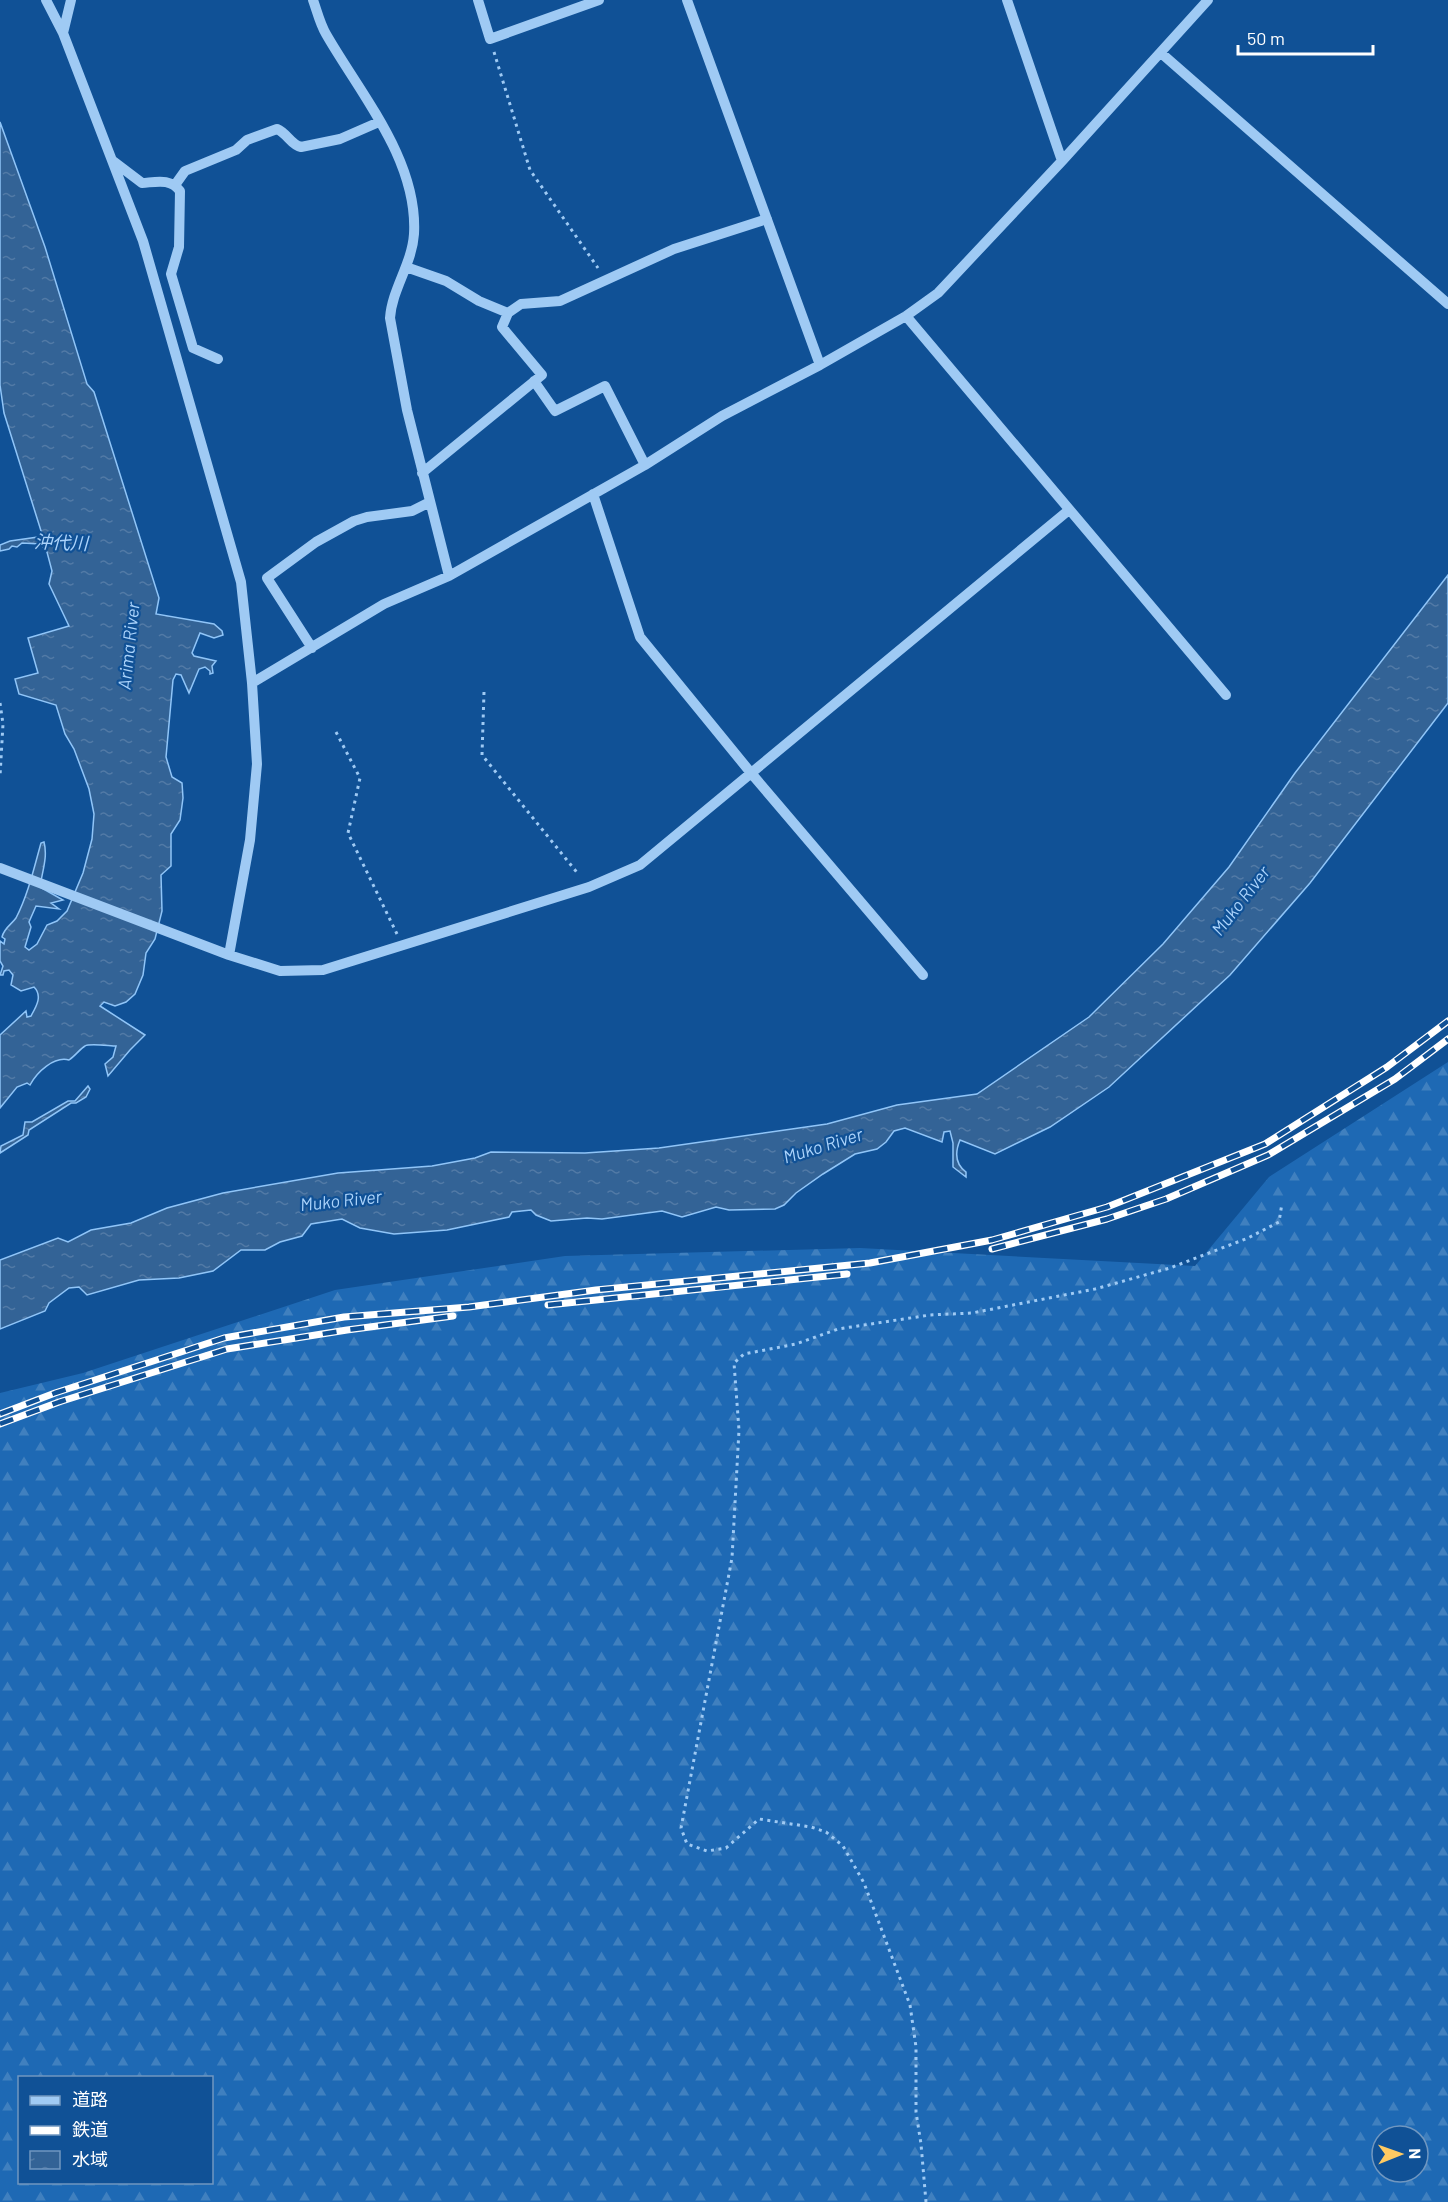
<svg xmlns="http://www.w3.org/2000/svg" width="1448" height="2202" viewBox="0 0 1448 2202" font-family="Barlow,'Noto Sans JP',sans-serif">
<defs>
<pattern id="forest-firs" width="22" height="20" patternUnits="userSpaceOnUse" patternTransform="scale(1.5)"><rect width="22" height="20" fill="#1e69b4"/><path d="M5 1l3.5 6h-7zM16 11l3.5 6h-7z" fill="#4080bf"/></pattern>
<pattern id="water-ripples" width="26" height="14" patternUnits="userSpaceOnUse" patternTransform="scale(1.5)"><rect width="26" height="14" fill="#336396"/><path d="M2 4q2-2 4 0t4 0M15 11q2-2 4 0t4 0" fill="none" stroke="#527aa6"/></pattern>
</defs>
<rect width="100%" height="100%" fill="#105196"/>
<path fill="url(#forest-firs)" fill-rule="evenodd" d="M1448 1062V2202H0V1393L83 1373 335 1290 565 1256 860 1248 1195 1266 1269 1177ZM20 2078H212V2182H20ZM1382 2136H1418V2172H1382Z"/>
<path fill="url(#water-ripples)" stroke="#90c5f8" stroke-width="1.5" d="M0 122 45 247 87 384 94 392 159 598 156 614 214 624 222 631 223 635 214 638 200 633 192 653 194 656 216 661 212 666 213 673 210 674V671L205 667 199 669 189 693 181 675 176 674 173 680 166 757 172 777 182 783 183 798 180 820 171 834V866L161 875 162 911 155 939 146 953 143 975 135 994 126 1002 115 1006 104 1002 100 1006 145 1035 130 1050 108 1076 105 1064 113 1057 116 1046C110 1046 89 1043 85 1046 80 1049 75 1056 69 1060 54 1056 37 1072 30 1085L27 1083 17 1087 0 1108V1035L26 1011 27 1017 31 1016C36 1007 43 996 34 987L21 991 11 985 13 975 9 970 4 971 3 975H0L3 966 0 961V941L4 944 5 939 2 937C4 928 11 925 16 918 28 895 34 868 41 843L44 842C48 857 42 872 40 887L63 900 51 903 59 909 36 906 29 922 31 927 25 947 29 950 37 944 47 925 57 921 67 911 83 873 92 839 94 814 89 789 74 749 65 734 56 705 19 694 15 679 38 673 28 638 69 626 49 584 52 571 47 552 41 544 22 543 17 547 12 546 9 549 0 551V545L10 541 38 537 42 534 4 413 0 385Z
M1448 575V703L1310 883 1230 975 1109 1087 1050 1127 995 1154 960 1140C955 1152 955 1164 966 1172V1177L953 1167V1143L950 1131 944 1132 942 1142 905 1128 894 1131 886 1142 877 1149 855 1154 823 1174 796 1193 784 1205 775 1209 729 1210 716 1207 682 1217 662 1211 602 1219 587 1218 551 1221 536 1215 531 1210 512 1212 509 1217 447 1230 394 1234 360 1228 342 1219 311 1224 302 1236 280 1242 265 1250H241L213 1271 179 1278 139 1280 87 1295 79 1287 69 1288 49 1303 45 1311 0 1329V1260L58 1238 68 1242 91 1230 131 1223 167 1208 223 1193 338 1173 432 1166 475 1158 491 1152 585 1153 659 1148 827 1124 897 1105 977 1094 1089 1017 1163 944 1229 867 1295 773Z
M88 1086 90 1089 86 1097 76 1103H71L29 1130 28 1135 0 1153 1 1146 23 1135 25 1122H32L68 1101H75Z"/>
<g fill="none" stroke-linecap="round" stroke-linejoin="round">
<path stroke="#9fcaf4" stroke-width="3" stroke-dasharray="3 4.5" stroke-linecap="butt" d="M494 52 530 170 598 268
M484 692 482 755 579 875
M0 703 3 724 0 776
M336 732 360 778 348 833 397 934
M926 2202 921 2144 916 2112V2047L910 2005 864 1883 843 1846 826 1832 811 1827 759 1819 726 1848 707 1851 687 1844 681 1828 732 1558 739 1430 734 1363 744 1354 796 1344 838 1329 930 1315 972 1313 1095 1289 1170 1268 1248 1238 1279 1222 1282 1203"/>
<path stroke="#9fcaf4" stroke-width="10" d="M46 0 63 33 143 241 241 582 252 683 257 764 250 840 229 955
M313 0C317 11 320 24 326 34 361 95 418 160 414 234 412 264 392 289 390 318L407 410 449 576
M478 0 490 39 599 0
M687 0 820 365
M1007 0 1062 161
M63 33 71 0
M1161 53 1448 304
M113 161 142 183C157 182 170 178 180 191L179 247 171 274 193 348 218 359
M175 185 185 171 236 150 247 140 277 129C287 133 291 145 301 147L340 139 379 122
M406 267 446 281 479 301 508 313
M906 316 1226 695
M534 381 555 411 605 386 645 465
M422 473 542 375 502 327 508 313 521 304 560 301 674 249 767 219
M593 494 640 637 751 773 923 975
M312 648 267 578 316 542 354 521 367 517 412 511 430 502
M252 683 384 604 449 576 645 465 722 416 820 365 906 316 938 293 1062 161 1208 0
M0 868 229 955 280 971 323 970 589 887 640 865 1069 510"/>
<g stroke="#fff" stroke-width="7">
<path id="rail" d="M992 1249 1107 1219 1166 1199 1268 1155 1395 1079 1448 1039
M548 1305 847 1274
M0 1414 55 1393 224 1338 344 1317 469 1307 596 1290 870 1263 992 1240 1107 1207 1265 1144 1387 1067 1448 1021
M0 1424 59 1402 227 1349 347 1330 453 1316"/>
</g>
<use href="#rail" stroke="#105196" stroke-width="4.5" stroke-dasharray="14" stroke-linecap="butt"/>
</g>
<g text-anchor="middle" stroke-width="4.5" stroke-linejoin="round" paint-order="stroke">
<g font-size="18" font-style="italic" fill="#abd3fb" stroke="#105196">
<text transform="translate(61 543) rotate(2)" y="6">沖代川</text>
<text transform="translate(129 646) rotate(-84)" y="6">Arima River</text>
<text transform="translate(1241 901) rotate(-52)" y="6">Muko River</text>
<text transform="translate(823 1146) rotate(-17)" y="6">Muko River</text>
<text transform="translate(341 1201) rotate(-6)" y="6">Muko River</text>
</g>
</g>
<rect x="18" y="2076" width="195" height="108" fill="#105196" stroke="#7097c0" stroke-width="1.5"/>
<rect x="30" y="2096" width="30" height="9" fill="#9fcaf4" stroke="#7097c0" stroke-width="1.5"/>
<text x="72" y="2106" font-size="18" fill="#ffffff">道路</text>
<rect x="30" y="2126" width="30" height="9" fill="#ffffff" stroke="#7097c0" stroke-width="1.5"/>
<text x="72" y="2136" font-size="18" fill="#ffffff">鉄道</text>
<rect x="30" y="2151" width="30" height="18" fill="url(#water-ripples)" stroke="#7097c0" stroke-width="1.5"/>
<text x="72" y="2166" font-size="18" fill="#ffffff">水域</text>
<g transform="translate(1400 2154) rotate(89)"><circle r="28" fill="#105196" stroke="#7097c0" stroke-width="1.5"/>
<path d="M0-4.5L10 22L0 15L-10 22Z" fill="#ffca62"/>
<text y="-9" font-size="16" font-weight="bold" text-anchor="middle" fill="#ffffff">N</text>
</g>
<path d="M1238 45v9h135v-9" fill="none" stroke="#ffffff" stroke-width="3"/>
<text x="1247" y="45" font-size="18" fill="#ffffff" stroke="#105196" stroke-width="4.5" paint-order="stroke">50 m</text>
</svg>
